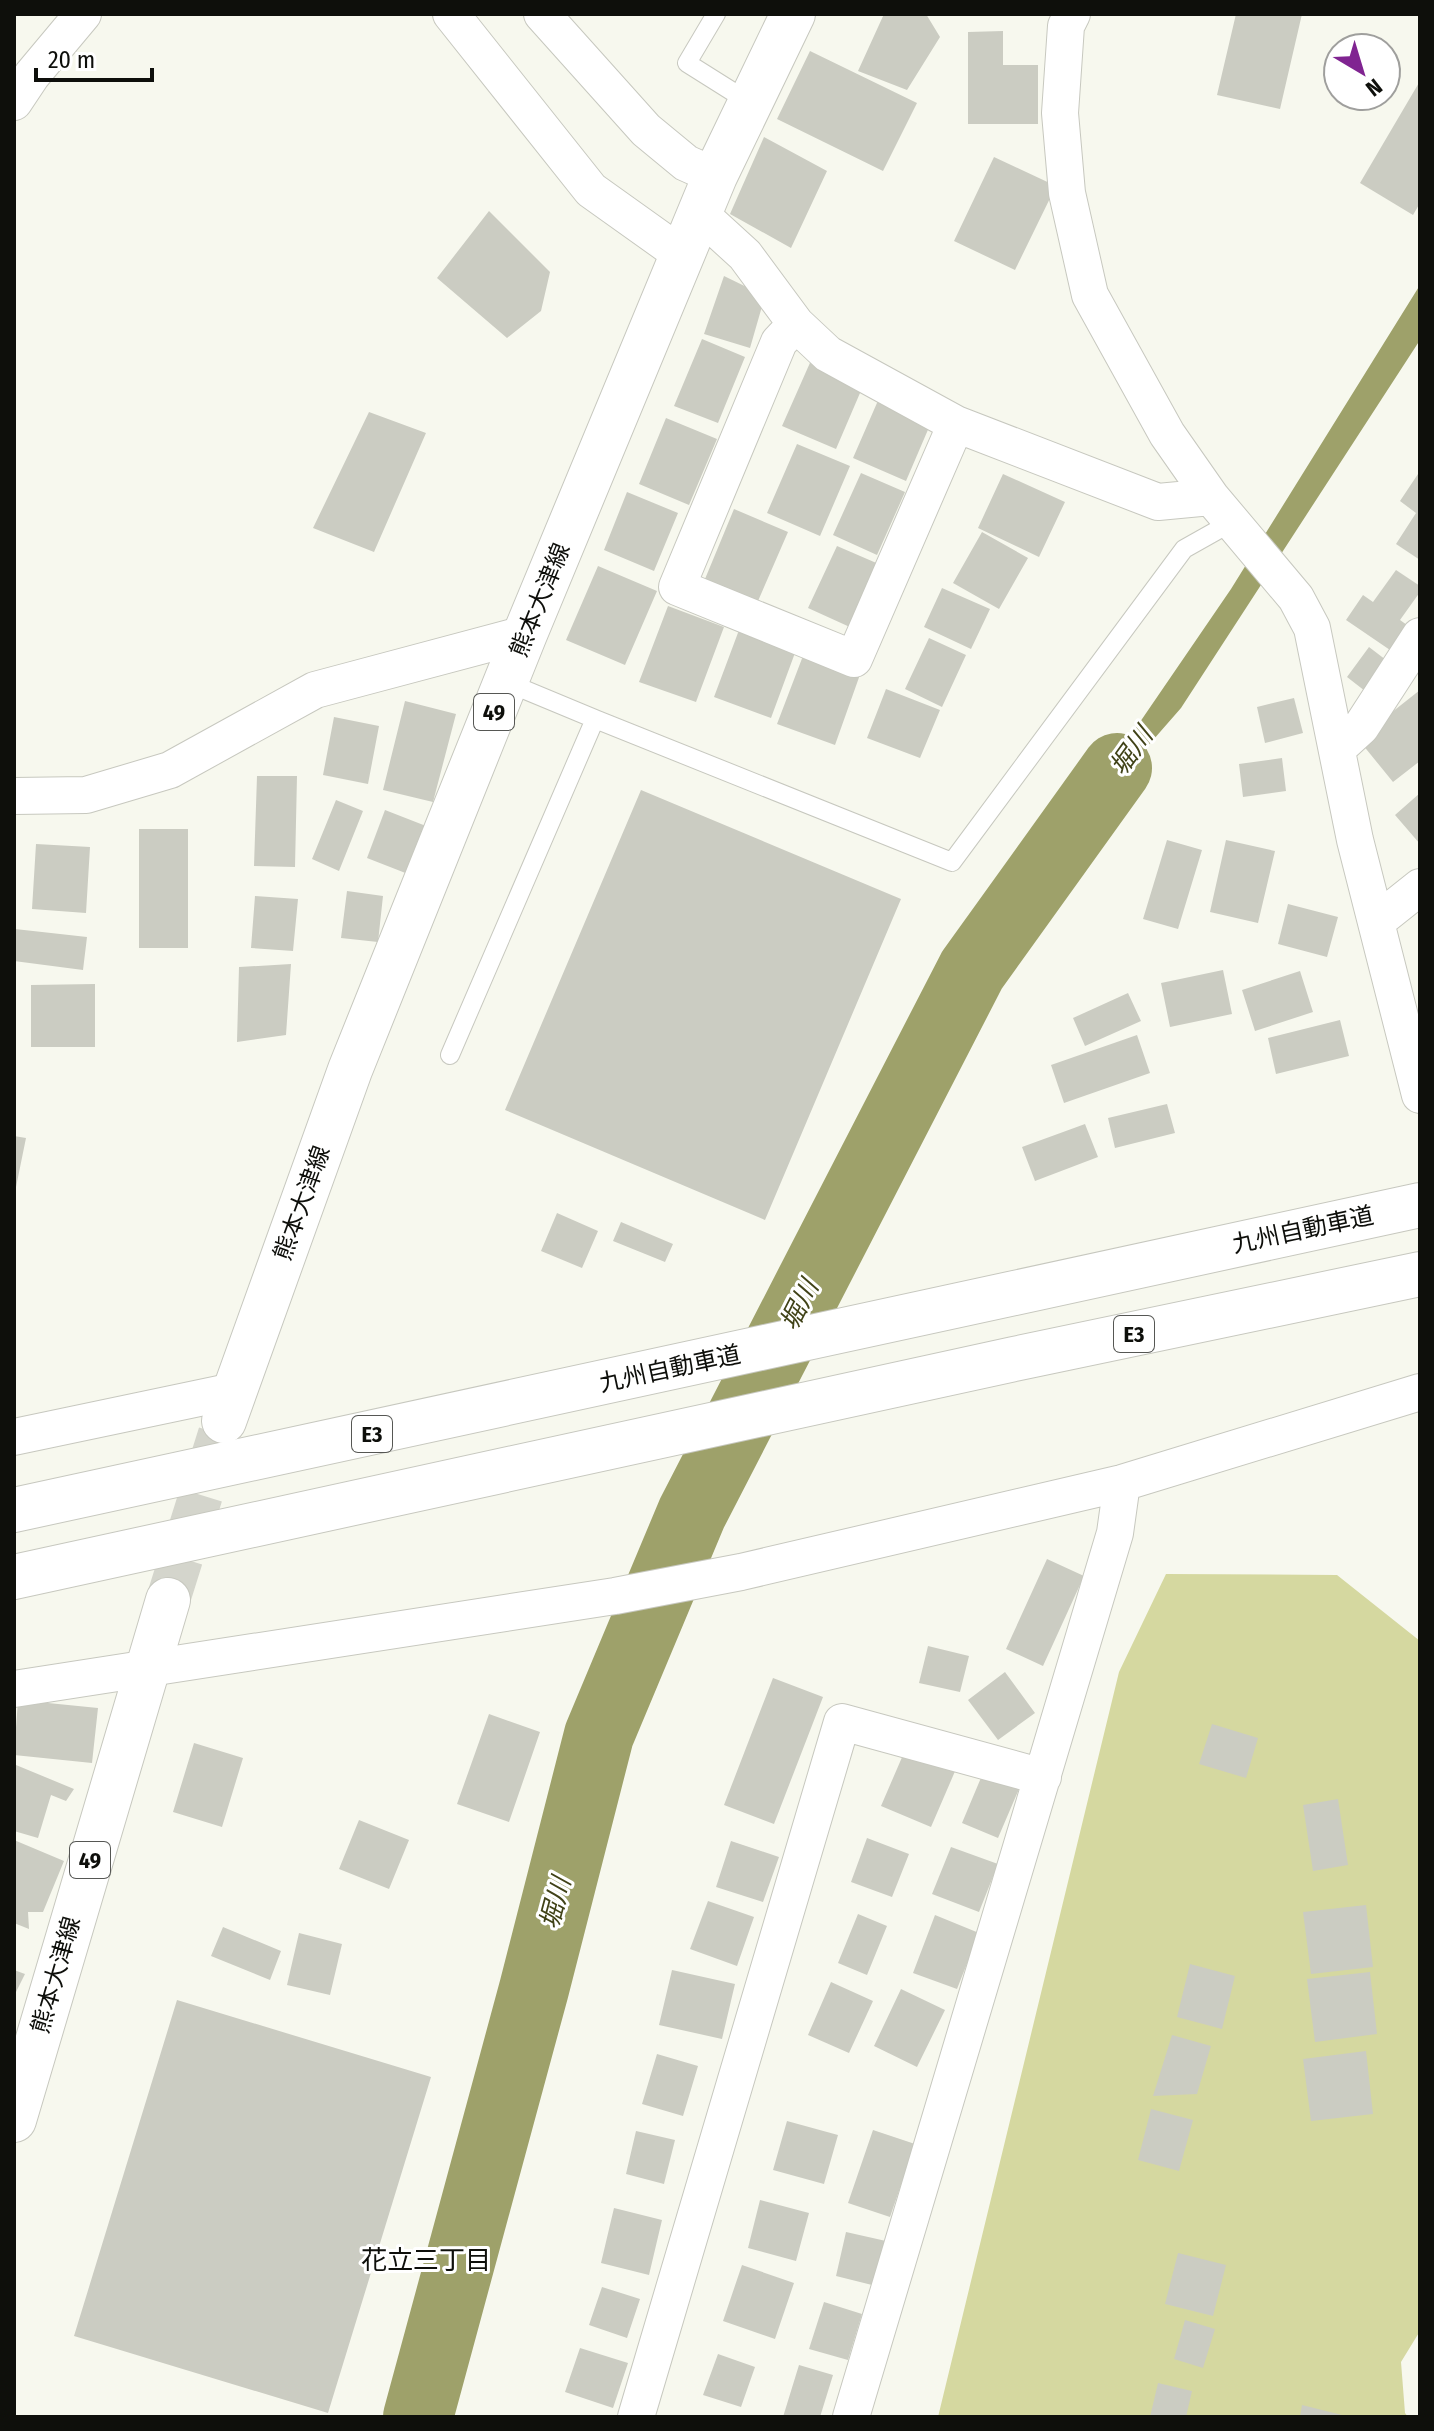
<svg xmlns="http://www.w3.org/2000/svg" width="1434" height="2431" viewBox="0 0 1434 2431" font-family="'Fira Sans Condensed','Noto Sans JP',sans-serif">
<rect width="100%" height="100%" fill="#f7f8ee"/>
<path fill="#d5d8a0" d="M1166 1574 1337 1575 1420 1641V2331L1401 2362 1405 2413 1408 2417H938L1119 1672Z"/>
<path fill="#9ea16a" d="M1420 285V340L1181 708 1036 874 1231 589Z"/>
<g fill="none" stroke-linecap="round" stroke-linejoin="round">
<path stroke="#9ea16a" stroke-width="70" d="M418 2417 534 1989 599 1735 692 1513 972 970 1117 768"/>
</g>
<path fill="#cbccc2" d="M884 14H926L940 37 907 90 858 71Z
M1236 14H1302L1280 109 1217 95Z
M1003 31V65H1038V124H968V32Z
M810 51 917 103 883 171 777 119Z
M1420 81V203L1413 215 1360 183Z
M764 137 827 171 791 248 730 214Z
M994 157 1056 186 1015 270 954 241Z
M489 211 550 272 541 311 507 338 437 278Z
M724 276 765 296 750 348 704 334Z
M702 339 745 357 718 423 674 406Z
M813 356 866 379 836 449 782 426Z
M880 396 933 418 906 481 853 458Z
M369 412 426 433 374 552 313 528Z
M666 418 717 439 689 505 639 484Z
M797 444 850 466 820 536 767 513Z
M1420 471V560L1396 544 1416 513 1400 501Z
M861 473 905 492 877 555 833 535Z
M1003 474 1065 502 1039 557 978 528Z
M627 492 678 513 654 571 604 550Z
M734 509 788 532 758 601 705 579Z
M982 532 1028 558 999 609 953 583Z
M837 546 881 565 852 628 808 608Z
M598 566 657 591 625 665 566 640Z
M1396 570 1420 586V592L1400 620 1407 625 1390 650 1346 620 1363 595 1373 602Z
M942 588 990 609 971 649 924 627Z
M668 606 724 627 696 702 639 682Z
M742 622 799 642 771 718 714 697Z
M929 638 966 655 942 707 905 689Z
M1369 647 1386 660 1365 691 1347 677Z
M806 648 862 669 835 745 777 724Z
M886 689 940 710 920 758 867 738Z
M1420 690V761L1393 782 1358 739Z
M1294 698 1303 733 1265 743 1257 707Z
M405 701 456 714 433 802 383 790Z
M334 717 379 726 368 784 323 775Z
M1282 758 1286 791 1243 797 1239 764Z
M257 776H297L295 867 254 866Z
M641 790 901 899 765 1220 505 1110Z
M1420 793V844L1395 815Z
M336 800 363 811 339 871 312 859Z
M385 810 426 826 408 874 367 858Z
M139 829H188V948H139Z
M1167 840 1202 850 1178 929 1143 919Z
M1226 840 1275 851 1258 923 1210 912Z
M36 844 90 847 86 913 32 909Z
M347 891 383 896 378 942 341 938Z
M255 896 298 899 293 951 251 948Z
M1288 904 1338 917 1327 957 1278 944Z
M15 929 87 937 83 970 14 961Z
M291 964 286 1035 237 1042 239 967Z
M1223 970 1232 1014 1170 1027 1161 983Z
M1300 971 1313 1012 1255 1031 1242 990Z
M95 984V1047H31V985Z
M1128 993 1141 1021 1085 1046 1073 1018Z
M1340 1020 1349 1056 1276 1074 1268 1038Z
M1137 1035 1150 1073 1064 1103 1051 1065Z
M1167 1104 1175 1133 1115 1148 1108 1118Z
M1085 1124 1098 1157 1035 1181 1022 1147Z
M14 1136 26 1138 15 1192H14Z
M557 1213 598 1231 582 1268 541 1251Z
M621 1222 673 1244 665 1262 613 1241Z
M1047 1559 1084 1576 1043 1666 1006 1649Z
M928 1646 969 1656 960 1692 919 1683Z
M1005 1672 1035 1713 998 1740 968 1700Z
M773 1678 823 1697 774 1824 724 1805Z
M18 1700 98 1708 92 1763 14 1755Z
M489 1714 540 1732 509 1822 457 1804Z
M1212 1724 1258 1738 1246 1778 1199 1764Z
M194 1743 243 1758 222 1827 173 1812Z
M906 1748 956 1769 931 1827 881 1806Z
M16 1765 74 1789 66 1801 51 1795 38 1838 14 1831Z
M983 1773 1019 1789 998 1838 962 1823Z
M1338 1799 1348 1865 1313 1871 1303 1805Z
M359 1820 409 1840 389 1889 339 1869Z
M867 1838 909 1854 892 1897 851 1882Z
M14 1840 64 1861 43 1912H28L29 1929 14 1923Z
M731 1841 779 1857 763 1902 716 1887Z
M951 1847 998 1864 979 1912 932 1894Z
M708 1901 754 1917 737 1966 690 1949Z
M1366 1905 1373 1967 1311 1974 1303 1912Z
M858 1914 887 1926 867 1975 838 1963Z
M935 1915 979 1933 957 1989 913 1973Z
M223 1927 281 1951 270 1980 211 1956Z
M299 1933 342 1944 330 1995 287 1985Z
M1190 1964 1235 1976 1222 2029 1177 2017Z
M14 1970 25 1974 14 1996Z
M672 1970 735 1984 722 2039 659 2025Z
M1370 1972 1377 2034 1315 2042 1307 1979Z
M831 1982 873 2001 849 2053 808 2035Z
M901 1989 945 2010 917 2067 874 2046Z
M177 2000 431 2077 328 2413 74 2336Z
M1172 2035 1211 2046 1197 2094 1153 2096Z
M1366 2051 1373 2114 1311 2121 1303 2059Z
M657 2054 698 2066 683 2116 642 2104Z
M1151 2109 1193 2120 1179 2171 1138 2160Z
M787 2121 838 2135 824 2184 773 2170Z
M873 2130 915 2144 890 2217 848 2203Z
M636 2131 675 2140 664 2184 626 2174Z
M760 2200 809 2213 796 2261 748 2248Z
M614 2208 662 2220 649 2275 601 2263Z
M846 2232 886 2241 876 2286 836 2276Z
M1178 2253 1226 2265 1213 2316 1165 2304Z
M742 2265 794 2283 775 2339 723 2321Z
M602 2287 640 2299 627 2338 589 2325Z
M824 2302 862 2314 848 2360 809 2349Z
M1185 2320 1215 2329 1203 2368 1174 2359Z
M580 2348 628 2363 613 2408 565 2392Z
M718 2354 755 2367 741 2407 703 2395Z
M799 2365 833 2375 820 2417H783Z
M1158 2383 1192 2391 1186 2417H1150Z
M1302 2405 1346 2416V2417H1300Z"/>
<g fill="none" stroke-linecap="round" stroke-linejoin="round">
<path stroke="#d4d5cc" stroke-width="44" stroke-dasharray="44 22" stroke-linecap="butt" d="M168 1600 220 1434"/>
<g stroke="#c7c8bf" stroke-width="20">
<path id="lane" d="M716 14 687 63 749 102
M595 719 952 862 1184 549 1232 522
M450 1055 595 719 506 682"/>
</g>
<g stroke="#c7c8bf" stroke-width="38">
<path id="street" d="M451 14 591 190 682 255
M542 14 646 130 686 163 715 176
M1072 14 1066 26 1060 113 1067 193 1090 295 1167 434 1211 497 1296 598 1312 628 1355 840 1420 1095
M14 102 32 75 83 14
M699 213 745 255 796 324 828 354 956 424
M796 324 779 342 677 587 854 659 956 424 1158 502 1211 497
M1338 748 1361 727 1420 636
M14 796 86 795 170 770 315 690 525 634
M1376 922 1420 887
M14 1437 233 1391
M14 1689 615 1596 741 1572 1122 1483 1420 1392
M636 2417 842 1722 1043 1777
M851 2417 1115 1533 1122 1483"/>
</g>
<g stroke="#c7c8bf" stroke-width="46">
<path id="primary" d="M224 1421 350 1070 525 634 715 176 793 14
M14 2120 168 1600"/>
</g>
<g stroke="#c7c8bf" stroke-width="46">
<path id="highway" d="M14 1510 1420 1205
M14 1577 1014 1359 1420 1274"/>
</g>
<use href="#lane" stroke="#fff" stroke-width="18"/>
<use href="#street" stroke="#fff" stroke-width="36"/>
<use href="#primary" stroke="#fff" stroke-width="44"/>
<use href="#highway" stroke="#fff" stroke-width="44"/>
</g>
<g text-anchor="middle" stroke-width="6" stroke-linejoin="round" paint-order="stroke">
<g fill="#fff" stroke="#565754" stroke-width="2">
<rect x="474" y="694" width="40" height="36" rx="6"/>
<rect x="1114" y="1316" width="40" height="36" rx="6"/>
<rect x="352" y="1416" width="40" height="36" rx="6"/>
<rect x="70" y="1842" width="40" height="36" rx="6"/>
</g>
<g font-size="22" font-weight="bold" fill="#0e0f0b">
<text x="494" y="720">49</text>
<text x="1134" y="1342">E3</text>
<text x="372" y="1442">E3</text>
<text x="90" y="1868">49</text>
</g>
<g font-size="24" fill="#0e0f0b" stroke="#fff">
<text transform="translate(540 600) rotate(-68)" y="8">熊本大津線</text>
<text transform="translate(302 1203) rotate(-70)" y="8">熊本大津線</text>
<text transform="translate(1303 1230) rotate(-12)" y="8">九州自動車道</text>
<text transform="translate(670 1369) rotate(-12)" y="8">九州自動車道</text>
<text transform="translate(56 1975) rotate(-74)" y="8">熊本大津線</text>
</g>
<g font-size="26" font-style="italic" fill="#404217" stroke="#fff">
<text transform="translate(1131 751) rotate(-54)" y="9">堀川</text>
<text transform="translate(799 1305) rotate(-63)" y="9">堀川</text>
<text transform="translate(555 1903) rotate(-75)" y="9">堀川</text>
</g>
<g font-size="26" fill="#0e0f0b" stroke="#fff">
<text x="426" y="2269">花立三丁目</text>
</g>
</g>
<rect width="1434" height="2431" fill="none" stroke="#0e0f0b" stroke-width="32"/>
<g transform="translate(1362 72) rotate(142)"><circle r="38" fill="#ffffff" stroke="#9f9f9d" stroke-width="2"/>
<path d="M0-6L14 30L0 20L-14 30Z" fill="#802491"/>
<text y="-12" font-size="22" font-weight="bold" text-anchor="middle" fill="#0e0f0b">N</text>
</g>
<path d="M36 68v12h116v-12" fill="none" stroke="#0e0f0b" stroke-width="4"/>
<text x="48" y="68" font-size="24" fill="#0e0f0b" stroke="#ffffff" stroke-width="6" paint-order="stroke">20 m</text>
</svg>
